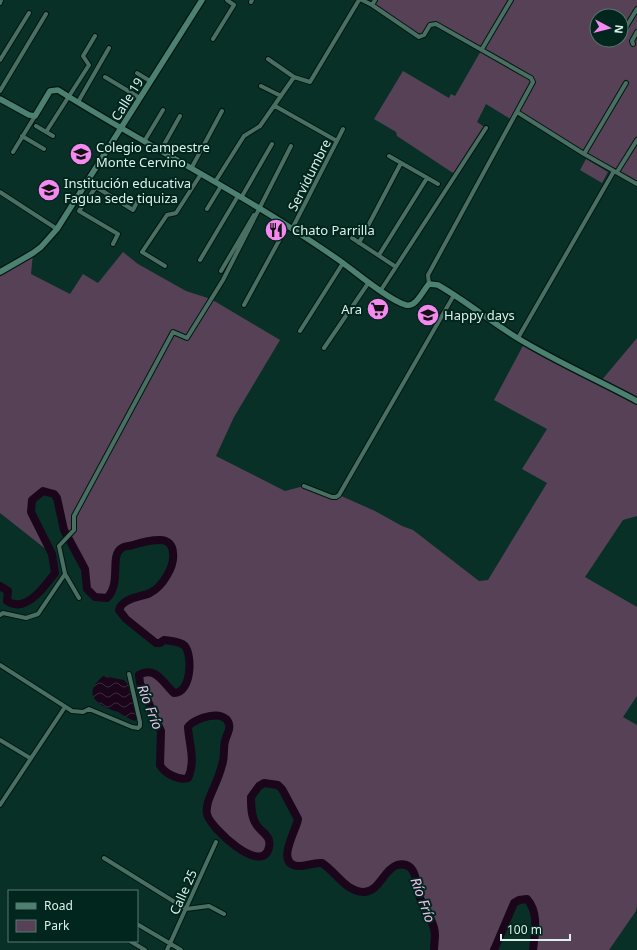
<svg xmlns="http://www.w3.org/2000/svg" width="637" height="950" viewBox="0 0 637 950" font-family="'Noto Sans',sans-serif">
<defs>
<pattern id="water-waves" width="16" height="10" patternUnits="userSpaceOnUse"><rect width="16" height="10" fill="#1a051a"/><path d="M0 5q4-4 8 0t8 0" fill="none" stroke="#3b2a3b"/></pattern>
</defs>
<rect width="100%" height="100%" fill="#083026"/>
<path fill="#574156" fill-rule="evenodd" d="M375 0H637V184L517 112 512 120 486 104 477 122 486 128 459 170 453 173 397 136 396 132 374 119 403 71 449 98 451 94 455 96 482 49 433 23 422 37 372 5ZM597 16H621V40H597Z
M586 159 608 172 602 183 580 170Z
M123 252 138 264 186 291 211 299 280 340 234 417 216 456 285 491 304 486 332 497 339 495 375 511 402 526 413 530 479 581 488 580 547 483 522 469 547 429 494 400 525 342 601 381 637 338V516L623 520 585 577 637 607V696L623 717 637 725V906L636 911 609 950H533C535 933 539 912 527 899L519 900 514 903 494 950H434C434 945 435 940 435 935 435 923 425 909 420 898 416 886 418 860 397 866 384 869 380 891 364 891 346 892 335 871 321 863 313 862 305 867 297 866 275 863 297 829 298 819L282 789 278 785 264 783 259 786 251 797C251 806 251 817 256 824 260 832 272 835 269 847 263 877 210 828 207 814 203 802 218 778 222 765 225 757 223 747 226 738 227 734 231 729 229 724 225 708 194 717 188 727 189 744 196 761 188 778 179 781 164 773 160 765L161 731 140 683 139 675C155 665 164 684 174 693 191 693 193 657 185 646 181 641 170 641 164 640L160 643H156L126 619 119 610C122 598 141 598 151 593 167 584 175 564 173 547L167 541 161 540C153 541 126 544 121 548 109 558 122 582 107 598L95 597 87 589 85 569 64 530 57 498 54 494 43 491C17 506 42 535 52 554L0 513V272L33 253 31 274 70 294 83 274 98 283Z"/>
<path fill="url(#water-waves)" d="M103 676 124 680 128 685 137 719 135 721C129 719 123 715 118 712 97 705 81 695 103 676Z"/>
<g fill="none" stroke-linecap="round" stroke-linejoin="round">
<path stroke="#1a051a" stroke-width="8" d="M0 586 8 591 7 601C26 614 45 586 55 573L52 554 31 512 32 500 43 491 54 494 57 498 64 530 85 569 87 589 95 597 107 598C122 583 109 555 122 548 124 546 130 546 133 545 142 542 151 540 160 540 168 540 173 545 173 553 175 567 162 587 150 593 141 597 122 598 119 610L126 619 156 643H160L164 640C170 641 180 641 185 646 193 657 191 693 174 693 164 684 155 665 139 675L140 683 161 731 160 765C164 773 179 781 188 778 196 761 189 744 188 727 194 718 225 708 229 724 231 729 226 736 225 741 223 749 225 758 222 765 219 778 212 790 208 802 207 806 206 810 207 814 210 828 263 877 269 847 272 835 260 832 256 824 251 817 251 806 251 797L259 786 264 783 278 785 282 789 298 819C297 829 275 863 297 866 305 867 313 862 322 863 335 871 346 892 364 892 380 891 384 869 397 865 418 860 416 886 420 898 425 909 435 923 435 935 435 940 434 945 434 950
M494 950 514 903 519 900 527 899C539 912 535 933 533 950"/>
<g stroke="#001710" stroke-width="6">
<path id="street" d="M362 0 372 5 375 0
M251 2 252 0
M0 3 1 0
M372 5 419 37 424 35 430 25 436 24 531 78 533 82 428 275 429 284
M621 35 637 9
M213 39 234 5 227 0
M614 40H618
M633 44 632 41 637 32
M482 49 511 0
M268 59 294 77 310 82 359 0
M0 60 29 13
M137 73 150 81
M105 77 140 98
M261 86 281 96
M0 91 46 14
M78 102 109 48
M275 106 337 141
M517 112 584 154 637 184
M36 126 53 136
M46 132 89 65 83 56 95 36
M22 136 44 149
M145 140 163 110
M161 150 180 116
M13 152 35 116
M584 154 626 83
M389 156 438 184
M192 167 222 111
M617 172 637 140
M215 182 244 136 260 126 294 77
M0 192 57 229
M241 198 272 144
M207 209 221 186
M292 229 343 129
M352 238 396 267
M359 243 401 163
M113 244 118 234 79 211 96 187 133 210 137 202
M379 255 427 178
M200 260 238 196
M165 266 142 252 167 215 176 213 201 174
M221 271 254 215
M381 290 486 128
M244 305 287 226
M300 331 343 263
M518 338 614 171
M324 348 369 282
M304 486 332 497H336L339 495 454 295
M65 574 79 598
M0 615 3 613 26 618 38 614 65 574 59 546 74 530V516L173 332 187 338 223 280 291 146
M0 665 72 711 83 712 89 709 132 727 138 728 140 726V722L129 674
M0 740 30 758
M0 805 65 707
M104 858 186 909 209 906 224 914
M137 924 181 950
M130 941 145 950
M167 950 216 842"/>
</g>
<g stroke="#001710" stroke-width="8">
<path id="secondary" d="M0 99 29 115 35 116 50 91 58 90C134 138 213 178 288 226 306 238 325 250 343 263 358 274 390 301 406 305 416 308 423 290 429 284L438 285C466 301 491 322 519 339 557 362 598 380 637 401
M0 272 33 253 41 247 57 229 202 0"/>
</g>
<use href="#street" stroke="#496f63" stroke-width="4"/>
<use href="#secondary" stroke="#4c8071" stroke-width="5.5"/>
</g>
<defs>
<g id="school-disc" transform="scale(1.15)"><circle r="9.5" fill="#f489f0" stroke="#00261d"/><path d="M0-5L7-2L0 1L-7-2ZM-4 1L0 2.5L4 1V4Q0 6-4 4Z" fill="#111"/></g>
<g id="restaurant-disc" transform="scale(1.15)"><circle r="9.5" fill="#f489f0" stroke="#00261d"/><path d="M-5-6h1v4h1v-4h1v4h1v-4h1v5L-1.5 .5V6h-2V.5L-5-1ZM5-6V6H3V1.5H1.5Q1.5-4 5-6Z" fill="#111"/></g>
<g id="supermarket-disc" transform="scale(1.15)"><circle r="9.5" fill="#f489f0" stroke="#00261d"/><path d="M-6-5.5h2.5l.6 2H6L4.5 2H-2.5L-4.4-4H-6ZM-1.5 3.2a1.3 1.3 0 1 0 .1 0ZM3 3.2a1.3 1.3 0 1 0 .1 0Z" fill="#111"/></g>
</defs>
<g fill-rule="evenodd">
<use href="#school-disc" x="81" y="154"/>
<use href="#school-disc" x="49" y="190"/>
<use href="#restaurant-disc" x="276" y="230"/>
<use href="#supermarket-disc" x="378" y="309"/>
<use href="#school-disc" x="428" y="315"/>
</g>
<g text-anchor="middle" stroke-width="4" stroke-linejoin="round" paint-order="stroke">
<g font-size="13" fill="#dcf1e9" stroke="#00261d">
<text transform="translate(127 99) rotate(-58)" y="5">Calle 19</text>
<text transform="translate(309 175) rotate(-63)" y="5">Servidumbre</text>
<text transform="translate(183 892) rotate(-66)" y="5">Calle 25</text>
</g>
<g font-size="13" fill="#dcf1e9" stroke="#00261d" text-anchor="start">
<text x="96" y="152">Colegio campestre<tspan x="96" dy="15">Monte Cervino</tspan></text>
<text x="64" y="188">Institución educativa<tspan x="64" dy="15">Fagua sede tiquiza</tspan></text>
<text x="292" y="235">Chato Parrilla</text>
<text x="362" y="314" text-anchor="end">Ara</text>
<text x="444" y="320">Happy days</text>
</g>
<g font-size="14" font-style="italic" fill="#f0beed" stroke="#00261d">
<text transform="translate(150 707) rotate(69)" y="5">Río Frío</text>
<text transform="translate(423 900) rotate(70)" y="5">Río Frío</text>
</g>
</g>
<rect x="8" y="890" width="130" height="52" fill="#00261d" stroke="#58776f"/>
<rect x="16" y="903" width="20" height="6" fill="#4c8071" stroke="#58776f"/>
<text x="44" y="910" font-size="12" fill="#dcf1e9">Road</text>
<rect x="16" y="920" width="20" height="12" fill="#574156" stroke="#58776f"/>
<text x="44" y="930" font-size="12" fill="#dcf1e9">Park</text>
<g transform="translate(609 28) rotate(97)"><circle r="19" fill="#00261d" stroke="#58776f"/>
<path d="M0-3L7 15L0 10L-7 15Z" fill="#f489f0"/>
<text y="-6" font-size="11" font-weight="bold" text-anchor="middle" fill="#dcf1e9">N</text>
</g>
<path d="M501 934v6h69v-6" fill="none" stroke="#dcf1e9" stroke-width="2"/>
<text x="507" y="934" font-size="12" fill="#dcf1e9" stroke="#00261d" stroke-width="3" paint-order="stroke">100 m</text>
</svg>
